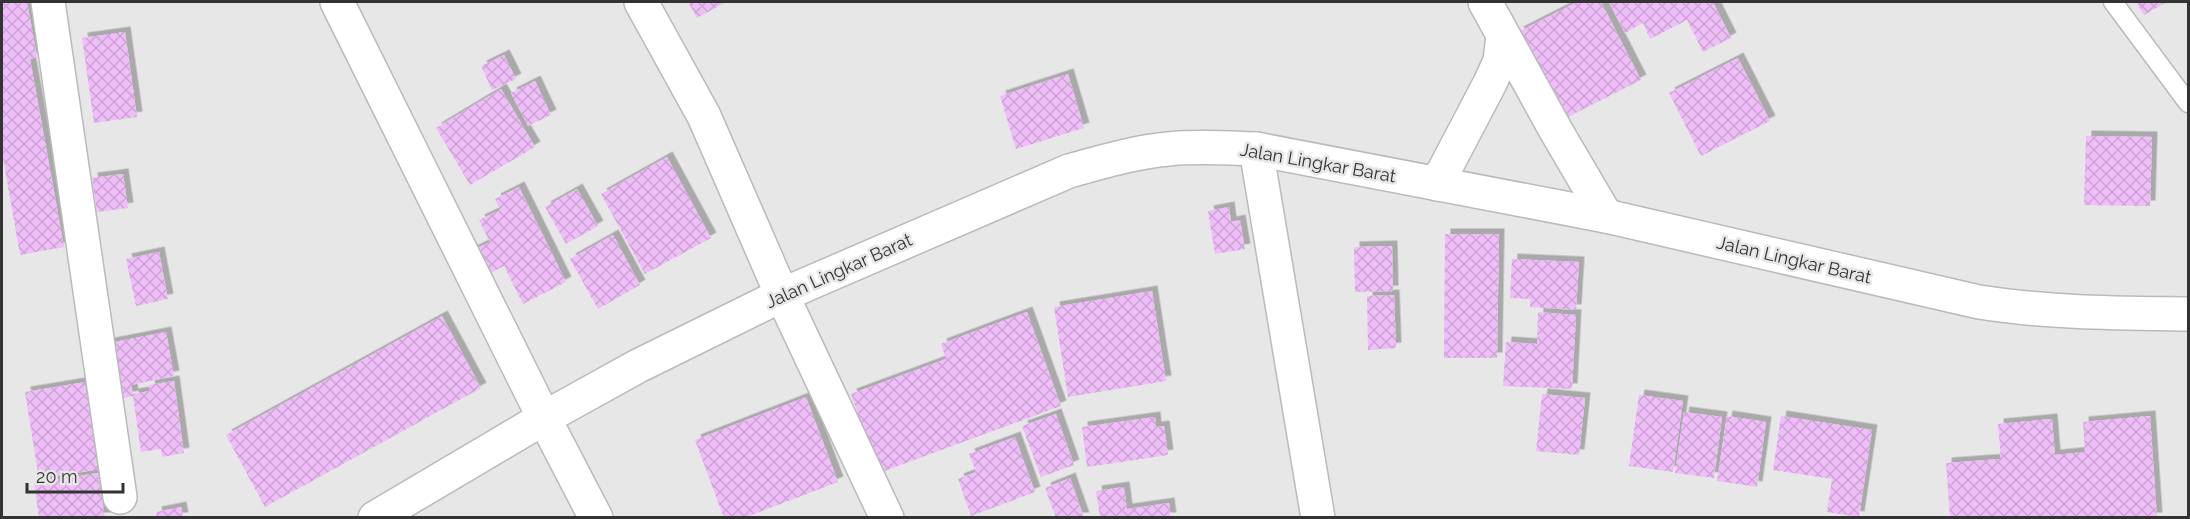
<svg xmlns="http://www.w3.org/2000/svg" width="2190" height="519" viewBox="0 0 2190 519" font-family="Raleway,sans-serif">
<defs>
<pattern id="building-cross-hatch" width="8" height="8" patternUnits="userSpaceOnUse" patternTransform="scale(1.5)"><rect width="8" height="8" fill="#efbef8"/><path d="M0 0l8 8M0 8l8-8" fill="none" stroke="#cda4d5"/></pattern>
<filter id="shadow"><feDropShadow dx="5.5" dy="-5.5" stdDeviation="0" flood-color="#0004"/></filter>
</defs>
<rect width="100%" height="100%" fill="#e7e7e8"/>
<path fill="url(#building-cross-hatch)" filter="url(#shadow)" d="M2 2H27L37 57 30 59 64 247 20 255 2 152Z
M688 2H726L697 18Z
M1577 2H1601L1641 80 1562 120 1518 32Z
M1609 2H1713L1731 38 1703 52 1687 20 1650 39 1643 23 1625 33Z
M2136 2H2167L2144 15Z
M125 32 137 117 94 123 82 38Z
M504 55 516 79 492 90 481 66Z
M1738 58 1770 121 1701 156 1669 93Z
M1068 74 1084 128 1016 149 1000 96Z
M535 81 551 115 528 126 511 93Z
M501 89 535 147 470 185 436 128Z
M2086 136 2152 137 2150 206 2084 205Z
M667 157 711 238 645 274 601 194Z
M123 174 128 208 97 212 92 178Z
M519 187 566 282 523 304 504 266 483 277 471 251 490 242 479 220 500 210 495 199Z
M577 189 598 226 566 244 545 207Z
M1229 207 1231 222 1240 220 1245 249 1215 254 1208 211Z
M1445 234H1499L1497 358H1444Z
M613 235 640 285 598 309 570 259Z
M1392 246 1393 291 1355 292 1354 247Z
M159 252 168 299 136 306 126 259Z
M1512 259 1579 262 1576 310 1530 307V299L1510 298Z
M1152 291 1166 381 1068 397 1054 307Z
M1394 295 1396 348 1368 350 1367 296Z
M1027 312 1061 406 879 473 851 394 946 359 941 344Z
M1538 312 1576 315 1572 389 1503 386 1506 342 1537 344Z
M442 316 481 388 265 507 226 435Z
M166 332 174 376 131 385 133 394 150 391 149 385 174 381 184 453 162 457 161 449 141 452 133 396 111 401 99 345Z
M86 382 100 469 39 479 25 392Z
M1542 394 1585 398 1579 455 1536 451Z
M1639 395 1683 401 1673 472 1629 466Z
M806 397 838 482 744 518H724L695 440Z
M1684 412 1722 417 1714 478 1675 473Z
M1056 414 1074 465 1041 477 1022 426Z
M1727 416 1766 422 1757 487 1717 481Z
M1781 416 1872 430 1859 517 1827 512 1832 479 1773 470Z
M2150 416 2157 518H1950L1946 463 2001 459 1998 424 2052 419 2055 455 2085 452 2083 422Z
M1155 417 1156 427 1164 426 1168 455 1087 467 1082 427Z
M1015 437 1035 492 971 516 958 479 976 472 969 454Z
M98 473 105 518H39L34 483Z
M1070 478 1084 518H1056L1045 488Z
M1124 487 1127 509 1169 503 1171 518H1100L1096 491Z
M181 507 183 518H157L156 512Z"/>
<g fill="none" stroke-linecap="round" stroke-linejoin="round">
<g stroke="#bababb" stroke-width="21">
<path id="service" d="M2113 2 2188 103"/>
</g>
<g stroke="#bababb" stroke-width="36">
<path id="minor" d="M48 2 120 497
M337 2 544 418 596 518
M641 2 704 116 782 295 887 518
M1485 2 1555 129 1606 216
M1256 149 1318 518
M1437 184 1490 83 1500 61 1503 36"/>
</g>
<g stroke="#bababb" stroke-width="36">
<path id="trunk" d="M375 518 544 418 638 366 782 295 1069 171C1102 162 1135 152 1168 149 1197 146 1227 148 1256 149L1606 216 1979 302C2049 313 2117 313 2188 314"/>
</g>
<use href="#service" stroke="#fff" stroke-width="18"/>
<use href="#minor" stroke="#fff" stroke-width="33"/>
<use href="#trunk" stroke="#fff" stroke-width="33"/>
</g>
<g text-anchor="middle" stroke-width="5" stroke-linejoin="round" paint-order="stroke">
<g font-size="18" fill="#333" stroke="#e7e7e8">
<text transform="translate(1318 163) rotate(10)" y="6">Jalan Lingkar Barat</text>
<text transform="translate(1794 260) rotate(13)" y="6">Jalan Lingkar Barat</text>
<text transform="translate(839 271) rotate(-24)" y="6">Jalan Lingkar Barat</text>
</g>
</g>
<rect width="2190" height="519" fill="none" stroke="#333333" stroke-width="6"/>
<path d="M27 483v9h96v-9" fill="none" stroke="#333333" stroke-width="3"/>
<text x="36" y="483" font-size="18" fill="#333333" stroke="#e7e7e8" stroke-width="4.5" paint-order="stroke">20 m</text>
</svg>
